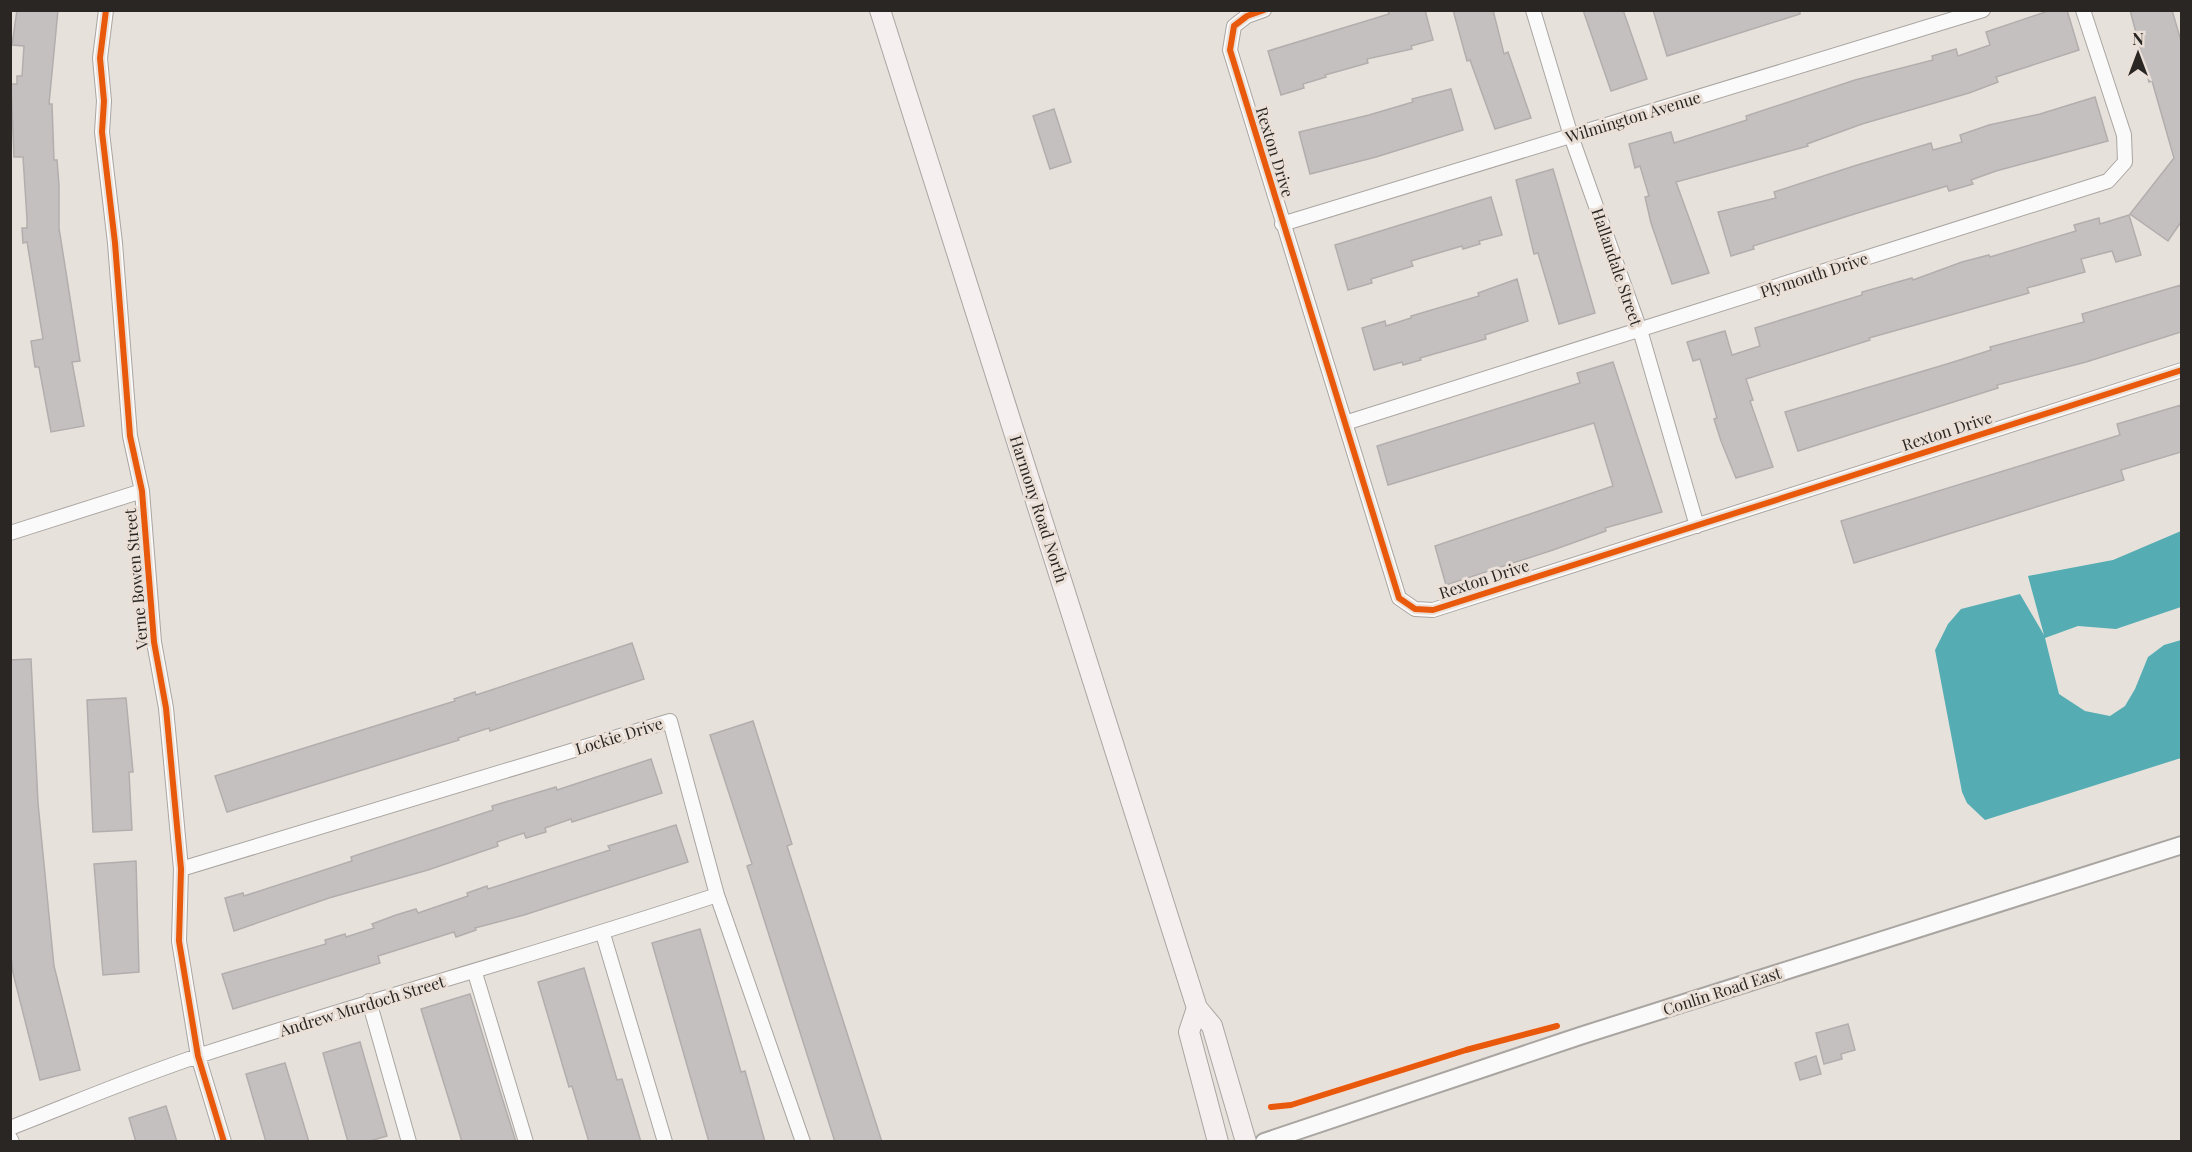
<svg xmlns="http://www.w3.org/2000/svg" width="2192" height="1152" viewBox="0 0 2192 1152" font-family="'Playfair Display',serif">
<rect width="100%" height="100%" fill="#e7e1dc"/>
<path fill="#55adb3" d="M2181 531V607L2116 629 2078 626 2045 638 2059 694 2085 711 2110 716 2125 706 2135 689 2148 657 2164 645 2181 640V758L1985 820 1967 803 1962 792 1935 650 1948 624 1961 609 2020 594 2044 635 2028 576 2113 560Z"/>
<path fill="#c4c0bf" stroke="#b2aead" stroke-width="1.5" d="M17 10H58L49 104H52L54 160H57L59 185V228L80 361 72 362 84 426 51 432 39 367H35L31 341 43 339 27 242 23 243 22 228H27V219L23 157H14L11 84H17V76H22L24 46 12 45Z
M1388 10H1425L1433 40 1411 46 1412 49 1367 59 1368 63 1325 75 1326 77 1303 84 1304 88 1281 95 1268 51 1389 14Z
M1453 10H1493L1504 54 1508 52 1531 118 1495 129 1470 60 1467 61Z
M1583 10H1623L1647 79 1611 91Z
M1653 10H1800V14L1667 56Z
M2051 10H2067L2079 50 1996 77 1998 82 1969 93 1862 124 1807 144 1808 146 1676 182 1709 273 1672 284 1651 223 1645 197 1649 196 1640 166 1635 168 1629 144 1671 132 1674 143 1747 120 1746 116 1855 80 1933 60 1932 56 1956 49 1958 56 1990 45 1986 32Z
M2130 10H2172L2181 41V222L2168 241 2130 214 2174 158 2152 81 2149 82Z
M1451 89 1463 130 1376 157 1310 174 1299 132 1369 115 1413 102 1412 99Z
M2095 97 2108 141 1996 171 1971 180 1973 184 1949 191 1947 186 1864 211 1753 246 1754 249 1731 256 1718 212 1776 198 1774 192 1854 166 1931 143 1933 150 1962 142 1960 135 1989 125 2040 114Z
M1054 109 1071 162 1050 169 1033 116Z
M1553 169 1595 313 1559 324 1538 253 1534 254 1516 180Z
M1491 197 1502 235 1479 241 1480 244 1463 249 1462 246 1411 261 1413 266 1371 279 1372 283 1348 290 1335 245Z
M2129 215 2141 255 2116 262 2112 251 2081 259 2085 272 2027 288 2029 293 1869 338 1870 340 1746 379 1753 400 1750 401 1773 467 1736 478 1721 441 1714 419 1717 418 1700 359 1693 361 1687 342 1725 331 1732 355 1760 346 1755 328 1862 295V292L1912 278 1913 280 1962 262 1989 255 1990 257 2076 231 2074 225 2099 218 2100 224Z
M1517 279 1528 321 1485 335 1486 339 1420 358 1421 360 1403 365 1402 362 1374 370 1362 328 1385 321 1386 326 1411 318V316L1479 296 1478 293Z
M2181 285V332L2086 362 1997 385 1998 388 1798 451 1785 412 1947 364 1991 350 1990 347 2084 322 2082 314Z
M1613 362 1662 512 1605 528 1606 531 1553 550 1446 585 1435 546 1613 486 1594 423 1388 485 1377 446 1580 383 1577 373Z
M2181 405V452L2121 470 2124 480 1854 563 1841 521 2120 435 2117 424Z
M632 643 644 679 511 724 490 731 489 728 458 738 459 740 227 812 215 776 455 701 454 699 475 692 476 695Z
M31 659 38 803 54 966 80 1070 40 1080 13 973 10 947V660Z
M126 698 133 772H129L132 830 93 832 87 700Z
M753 721 792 844 787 846 882 1142H835L747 866 752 864 710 735Z
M651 759 662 793 572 822 571 819 545 828 546 832 526 838 524 833 497 842 498 846 428 870 329 898 234 931 225 898 243 893 244 896 352 861 351 857 493 810 492 806 556 787 557 790Z
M676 825 688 862 524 915 475 928 476 930 456 937 454 932 378 956 380 963 233 1009 222 974 326 944 325 940 345 934 346 937 374 928 372 924 396 915 416 909 418 913 468 896 467 893 487 886 488 889 610 850 608 846Z
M136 861 139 972 103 975 94 864Z
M700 929 741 1072 745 1071 765 1142H709L652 943Z
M584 968 617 1080 622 1079 641 1142H589L572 1086 569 1087 538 982Z
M470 994 499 1088 516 1142H462L421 1009Z
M1848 1024 1855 1050 1841 1054 1842 1059 1824 1064 1816 1033Z
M360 1042 387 1136 367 1142H348L323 1053Z
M1816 1056 1821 1074 1800 1080 1795 1063Z
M285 1063 309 1142H266L246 1074Z
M166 1106 177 1142H136L129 1118Z"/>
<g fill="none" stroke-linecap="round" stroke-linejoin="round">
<g stroke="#a9a5a1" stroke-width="16">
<path id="minor" d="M106 10 100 58 104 101 102 132 115 243 130 436 142 491 154 642 166 708 181 869 179 941 198 1056 224 1142
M1264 10 1247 16 1234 26 1230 50 1399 598 1415 609 1433 610 2182 370
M1533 10 1571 136 1640 330 1697 526
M1282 224 1983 10
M1345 423 2108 181 2125 162 2124 135 2083 10
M10 533 142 491
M181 869 670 721 717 895 803 1142
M603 934 665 1142
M475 973 526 1142
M369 1001 409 1142
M10 1128C74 1103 137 1076 201 1055 372 999 546 952 717 895
M10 1138 12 1142"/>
</g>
<g stroke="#a9a5a1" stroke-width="20">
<path id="tertiary" d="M1264 1142 1580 1036 2182 845"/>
</g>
<g stroke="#a9a5a1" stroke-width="22">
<path id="secondary" d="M880 10 1197 1008 1212 1026 1246 1142
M1197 1008 1189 1032 1218 1142"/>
</g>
<use href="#minor" stroke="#fbfafa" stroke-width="14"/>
<use href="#tertiary" stroke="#fbfafa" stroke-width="16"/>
<use href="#secondary" stroke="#f5eff0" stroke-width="20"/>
<g stroke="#ebe0d8" stroke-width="10">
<path id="cycleway" d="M106 10 100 58 104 101 102 132 115 243 130 436 142 491 154 642 166 708 181 869 179 941 198 1056 224 1142
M1264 10 1247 16 1234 26 1230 50 1399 598 1415 609 1433 610 2182 370
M1271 1107 1291 1105 1466 1050 1557 1026"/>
</g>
<use href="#cycleway" stroke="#e8590c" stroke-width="6"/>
</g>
<g text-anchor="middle" stroke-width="6" stroke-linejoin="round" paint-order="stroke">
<g font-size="16" fill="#292623" stroke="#ebe0d8">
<text transform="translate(1633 117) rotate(-17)" y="6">Wilmington Avenue</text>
<text transform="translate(1275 152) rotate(73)" y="6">Rexton Drive</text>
<text transform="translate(1617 267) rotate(71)" y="6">Hallandale Street</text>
<text transform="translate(1814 275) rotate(-18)" y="6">Plymouth Drive</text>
<text transform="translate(1947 431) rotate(-18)" y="6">Rexton Drive</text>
<text transform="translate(1039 509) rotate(72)" y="6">Harmony Road North</text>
<text transform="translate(136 579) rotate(-95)" y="6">Verne Bowen Street</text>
<text transform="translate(1484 579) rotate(-18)" y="6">Rexton Drive</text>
<text transform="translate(619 736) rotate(-17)" y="6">Lockie Drive</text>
<text transform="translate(1722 991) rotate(-18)" y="6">Conlin Road East</text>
<text transform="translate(362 1006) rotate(-17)" y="6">Andrew Murdoch Street</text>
</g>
</g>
<rect width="2192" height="1152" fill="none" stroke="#292623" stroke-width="24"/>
<g transform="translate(2138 54)" stroke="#ebe0d8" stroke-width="4.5" paint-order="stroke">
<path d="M0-4.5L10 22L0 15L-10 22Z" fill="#292623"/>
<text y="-9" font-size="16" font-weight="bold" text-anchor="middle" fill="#292623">N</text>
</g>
</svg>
